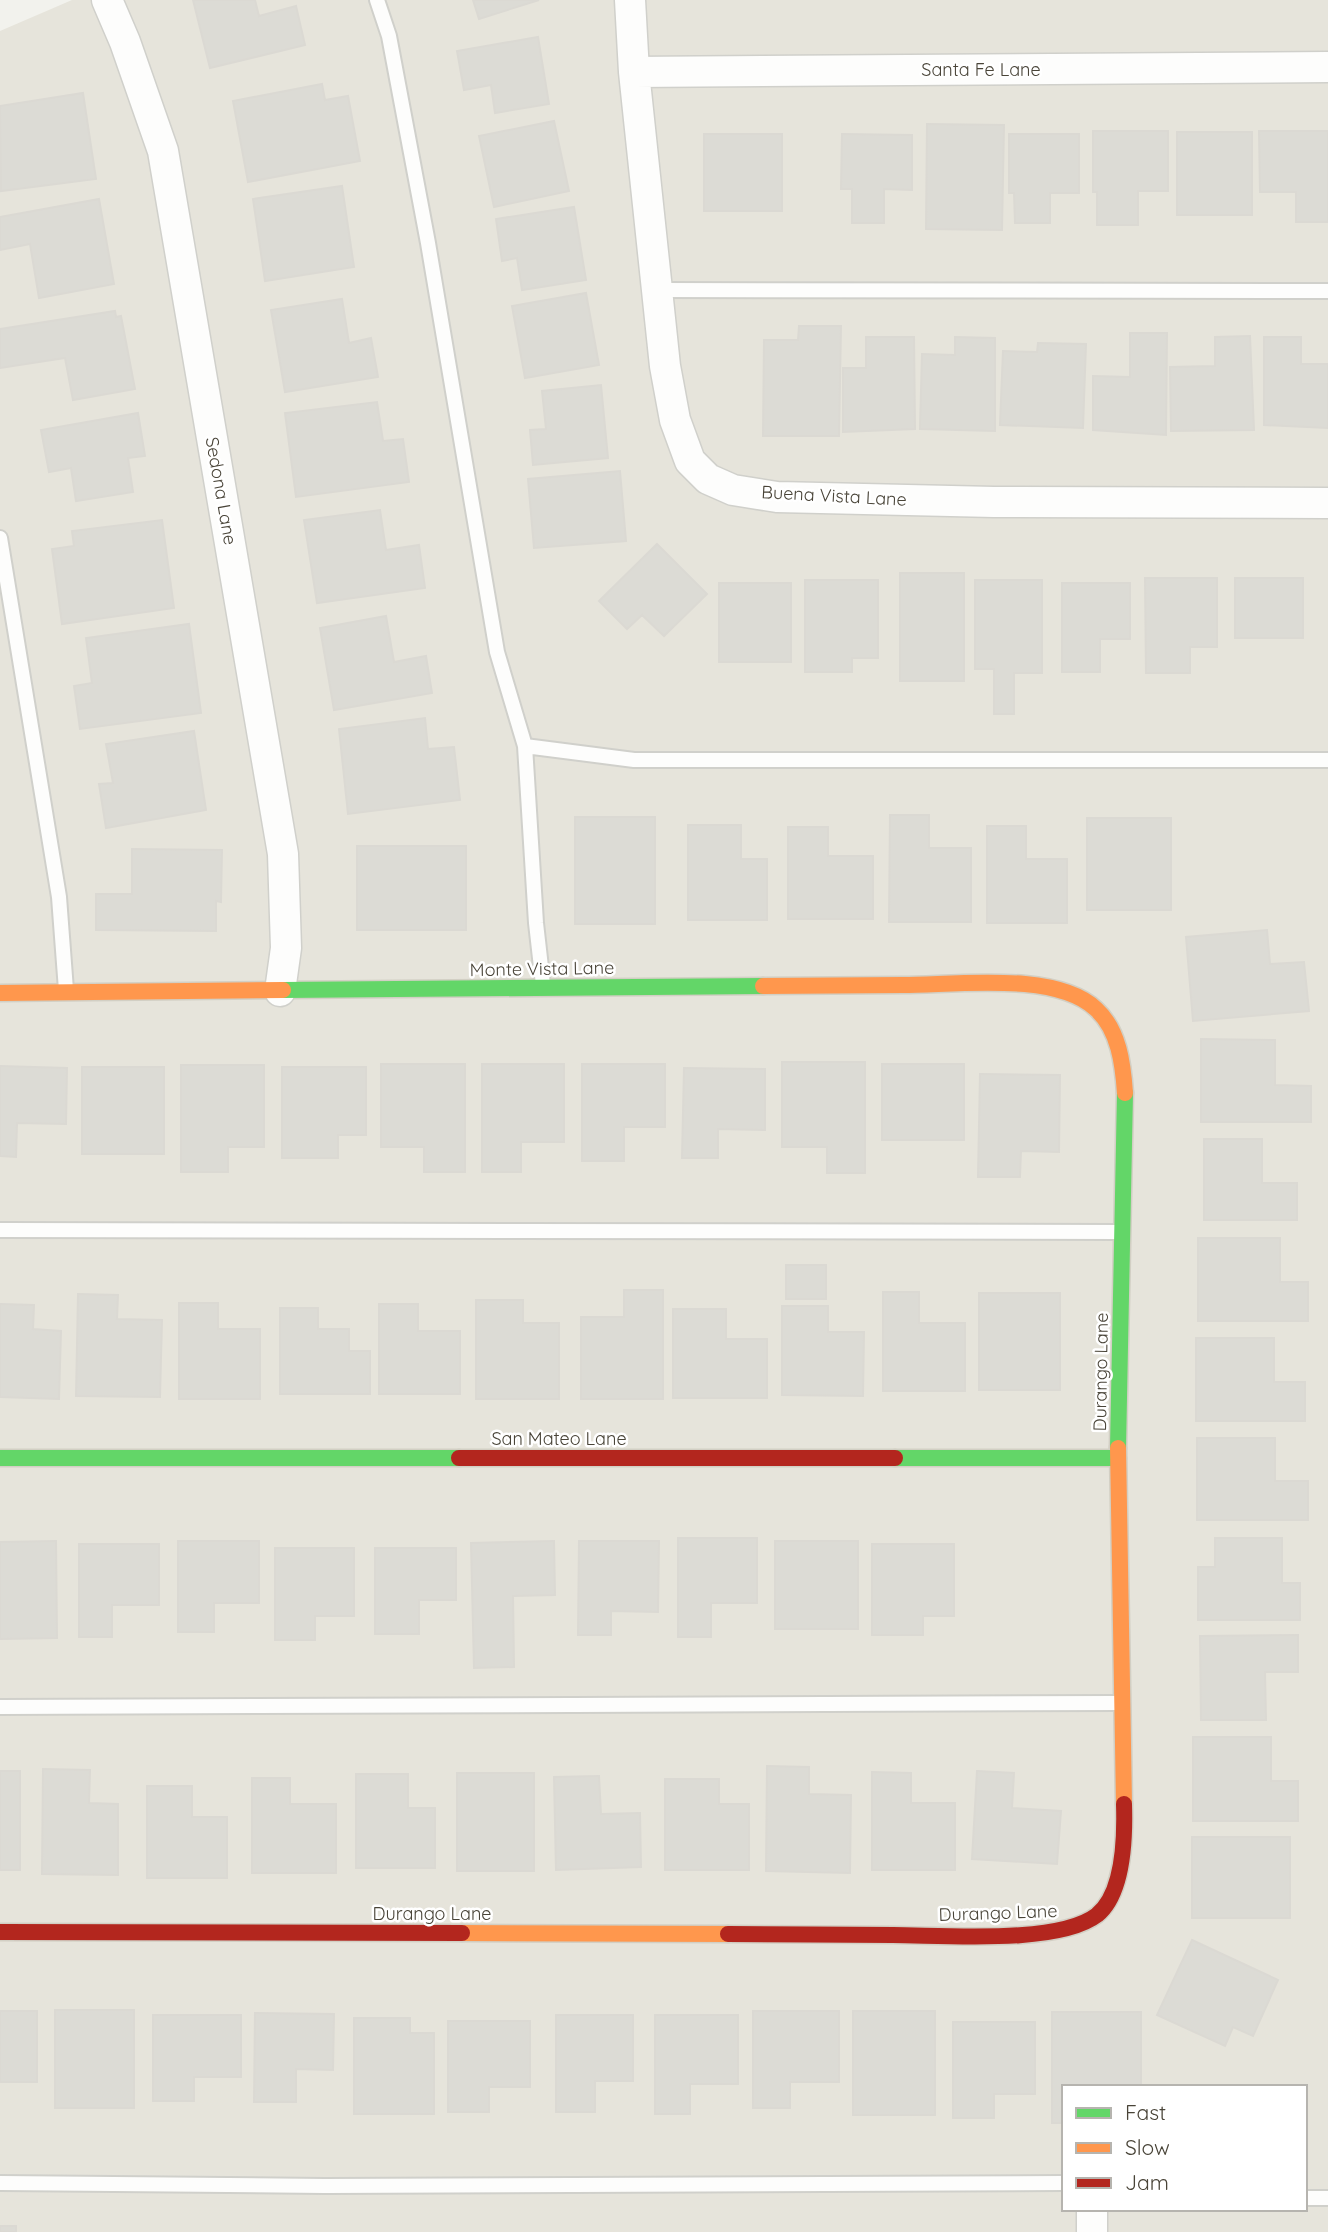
<svg xmlns="http://www.w3.org/2000/svg" width="1328" height="2232" viewBox="0 0 1328 2232" font-family="Quicksand,sans-serif">
<rect width="100%" height="100%" fill="#f2f2ed"/>
<path fill="#e6e4db" fill-rule="evenodd" d="M72 0H1328V2232H0V31ZM1064 2087H1305V2209H1064Z"/>
<path fill="#dcdbd5" stroke="#dbd9d3" stroke-width="2" d="M193 0H255L259 16 296 6 305 45 210 68Z
M473 0H539L479 19Z
M538 37 549 104 495 113 491 85 464 90 457 51Z
M322 84 325 100 348 96 360 161 248 182 233 101Z
M83 93 96 179 1 191 0 106Z
M554 121 569 191 494 207 479 136Z
M927 124 1004 125 1002 230 926 229Z
M1093 131H1168V191H1138V225H1097V192H1093Z
M1259 131H1328V222H1296V192H1260Z
M1177 132H1252V215H1177Z
M704 134H782V211H704Z
M842 134 912 135V190L884 189V223H852V189H841Z
M1009 134H1079V193H1050V223H1015L1014 193H1009Z
M342 186 354 267 265 281 253 199Z
M99 199 114 284 39 298 30 244 0 250V217Z
M574 207 586 280 522 290 517 258 502 261 496 219Z
M586 293 599 365 525 378 512 306Z
M342 299 349 343 371 338 378 377 285 392 271 310Z
M115 311 116 317 121 316 135 389 73 400 65 358 0 368V329Z
M799 326H841L839 436H763L764 340H798Z
M1130 333H1167L1166 435 1093 430V376L1130 377Z
M1250 336 1254 430 1171 431 1170 367 1215 366V337Z
M866 337H914L915 429 843 432V368H866Z
M955 337 995 338V431L920 429 922 354 955 355Z
M1264 337H1301V364H1328V428L1264 425Z
M1038 343 1086 344 1083 428 1000 425 1003 351 1037 352Z
M601 385 608 458 533 465 530 430 546 429 542 391Z
M377 402 383 441 403 439 409 482 296 497 285 413Z
M138 413 145 456 128 458 133 492 76 501 71 468 49 472 41 430Z
M620 471 626 541 534 548 528 479Z
M380 510 386 550 419 545 425 588 317 603 304 520Z
M162 520 174 608 62 624 52 549 74 546 72 531Z
M657 544 707 594 664 636 642 615 627 629 599 601Z
M900 573H964V681H900Z
M1145 578H1217V647H1190V673H1146Z
M1235 578H1303V638H1235Z
M805 580H878V658H852V672H805Z
M975 580H1042V673H1014V714H994V669H975Z
M719 583H791V662H719Z
M1062 583H1130V639H1100V672H1062Z
M386 616 394 662 426 656 432 693 334 710 320 628Z
M189 624 201 713 80 729 74 686 92 683 86 638Z
M425 718 428 749 454 747 460 800 348 814 339 729Z
M194 731 206 810 106 828 99 784 113 783 106 744Z
M890 815H929V848H971V922H889Z
M575 817H655V924H575Z
M1087 818H1171V910H1087Z
M688 825H741V859H767V920H688Z
M987 826H1026V859H1067V923H987Z
M788 827H828V856H873V919H788Z
M357 846H466V930H357Z
M132 849 222 850 221 902 216 901V931L96 930V894H132Z
M1267 930 1270 964 1304 962 1309 1011 1193 1021 1186 937Z
M1201 1039 1275 1040V1085L1311 1086V1122H1201Z
M782 1062H865V1173H827V1147H782Z
M381 1064H465V1172H424V1147H381Z
M482 1064H564V1142H521V1172H482Z
M582 1064H665V1127H624V1161H582Z
M882 1064H964V1140H882Z
M181 1065H264V1147H228V1172H181Z
M0 1066 67 1068 66 1124 17 1123 16 1157 0 1156Z
M82 1067H164V1154H82Z
M282 1067H366V1135H338V1158H282Z
M684 1068 765 1069V1130L718 1129V1158H682Z
M980 1074 1060 1075 1059 1152 1021 1151 1020 1177H978Z
M1204 1139H1262V1183H1297V1220H1204Z
M1198 1238H1280V1282H1308V1321H1198Z
M786 1265H826V1299H786Z
M624 1290H663V1399H581V1317H624Z
M883 1292H919V1323H965V1391H883Z
M979 1293H1060V1390H979Z
M78 1294 118 1295 117 1319 162 1320 160 1397 76 1396Z
M476 1300H523V1323H559V1399H476Z
M179 1303H218V1329H260V1399H179Z
M0 1304 34 1305 33 1329 61 1331 59 1399 0 1397Z
M379 1304H418V1331H460V1394H379Z
M782 1306H828V1332H864L863 1396 782 1395Z
M280 1308H318V1329H349V1351H370V1394H280Z
M673 1309H726V1339H767V1398H673Z
M1196 1338H1274V1382H1305V1421H1196Z
M1197 1438H1275V1481H1308V1520H1197Z
M678 1538H757V1603H711V1637H678Z
M1215 1538H1282V1583H1300V1620H1198V1567H1215Z
M56 1541 57 1638 0 1639V1542Z
M178 1541H259V1603H214V1632H178Z
M554 1541 555 1595 513 1596 514 1667 474 1668 471 1543Z
M579 1541H659L658 1612 611 1611V1635H578Z
M775 1541H858V1629H775Z
M79 1544H159V1605H112V1637H79Z
M872 1544H954V1616H923V1635H872Z
M275 1548H354V1616H315V1640H275Z
M375 1548H456V1600H419V1634H375Z
M1298 1635V1672H1265L1266 1720H1201L1200 1636Z
M1193 1737H1271V1781H1298V1821H1193Z
M767 1766 809 1767V1794L851 1795 850 1873 766 1871Z
M43 1769 90 1770 89 1803 118 1804V1875L42 1874Z
M0 1771H20V1870H0Z
M977 1771 1014 1773 1012 1808 1061 1811 1057 1864 972 1859Z
M872 1772 911 1773V1803H955V1870H872Z
M457 1773H534V1871H457Z
M356 1774H408V1808H435V1868H356Z
M599 1776 601 1814 640 1813 641 1867 556 1870 554 1777Z
M252 1778H290V1804H336V1873H252Z
M665 1779H719V1804H749V1870H665Z
M147 1786H192V1817H227V1878H147Z
M1192 1837H1290V1918H1192Z
M1192 1940 1278 1980 1253 2036 1233 2027 1225 2046 1157 2015Z
M55 2010H134V2108H55Z
M0 2011H37V2082H0Z
M753 2011H839V2082H790V2108H753Z
M853 2011H935V2115H853Z
M1052 2012H1141V2087H1064V2123H1052Z
M255 2013 334 2014 333 2070 296 2069V2102H254Z
M153 2015H241V2077H194V2101H153Z
M556 2015H633V2081H595V2112H556Z
M655 2015H738V2084H690V2114H655Z
M354 2018H410V2033H434V2114H354Z
M448 2021H530V2087H489V2112H448Z
M953 2022H1035V2094H994V2118H953Z
M0 2226H16V2232H0Z"/>
<g fill="none" stroke-linecap="round" stroke-linejoin="round">
<g stroke="#d0d0cb" stroke-width="18">
<path id="lane" d="M377 0 389 36 428 243 497 652 525 746 634 760H1328
M657 290 1328 291
M0 538 59 897 66 990
M525 746 536 923 543 985
M0 1230 1122 1232
M0 1707 1119 1703
M0 2183 325 2186 1064 2183
M1305 2198H1328"/>
</g>
<g stroke="#d0d0cb" stroke-width="33">
<path id="street" d="M107 0 125 42 163 151 283 854 286 948 280 991
M630 0 634 72 665 366 675 420 690 461 708 479 733 490 777 497 994 502 1328 503
M634 72 1328 67
M1092 2209V2232"/>
</g>
<g stroke="#d2cfc4" stroke-width="19">
<path id="fast" d="M283 990 763 986
M1118 1448 1125 1093
M0 1458H459
M895 1458H1118"/>
</g>
<g stroke="#d2cfc4" stroke-width="19">
<path id="slow" d="M763 986C810 986 856 985 903 985 955 985 1056 971 1096 1009 1119 1030 1123 1064 1125 1093
M0 993 283 990
M1118 1448 1124 1804
M462 1933 728 1934"/>
</g>
<g stroke="#d2cfc4" stroke-width="19">
<path id="jam" d="M459 1458H895
M0 1932 462 1933
M728 1934C783 1934 838 1935 893 1935 942 1935 1058 1945 1097 1915 1124 1893 1125 1835 1124 1804"/>
</g>
<use href="#lane" stroke="#fdfdfc" stroke-width="14"/>
<use href="#street" stroke="#fdfdfc" stroke-width="30"/>
<use href="#fast" stroke="#63d668" stroke-width="16"/>
<use href="#slow" stroke="#ff974d" stroke-width="16"/>
<use href="#jam" stroke="#b3261e" stroke-width="16"/>
</g>
<g text-anchor="middle" stroke-width="5" stroke-linejoin="round" paint-order="stroke">
<g font-size="18" fill="#494438" stroke="#fff">
<text x="981" y="76">Santa Fe Lane</text>
<text transform="translate(221 491) rotate(80)" y="6">Sedona Lane</text>
<text transform="translate(834 496) rotate(3)" y="6">Buena Vista Lane</text>
<text transform="translate(542 969) rotate(-1)" y="6">Monte Vista Lane</text>
<text transform="translate(1101 1372) rotate(-89)" y="6">Durango Lane</text>
<text x="559" y="1445">San Mateo Lane</text>
<text transform="translate(998 1913) rotate(-2)" y="6">Durango Lane</text>
<text x="432" y="1920">Durango Lane</text>
</g>
</g>
<rect x="1062" y="2085" width="245" height="126" fill="#ffffff" stroke="#b6b4af" stroke-width="2"/>
<rect x="1076" y="2108" width="35" height="10" fill="#63d668" stroke="#b6b4af" stroke-width="2"/>
<text x="1125" y="2120" font-size="21" fill="#494438">Fast</text>
<rect x="1076" y="2143" width="35" height="10" fill="#ff974d" stroke="#b6b4af" stroke-width="2"/>
<text x="1125" y="2155" font-size="21" fill="#494438">Slow</text>
<rect x="1076" y="2178" width="35" height="10" fill="#b3261e" stroke="#b6b4af" stroke-width="2"/>
<text x="1125" y="2190" font-size="21" fill="#494438">Jam</text>
</svg>
